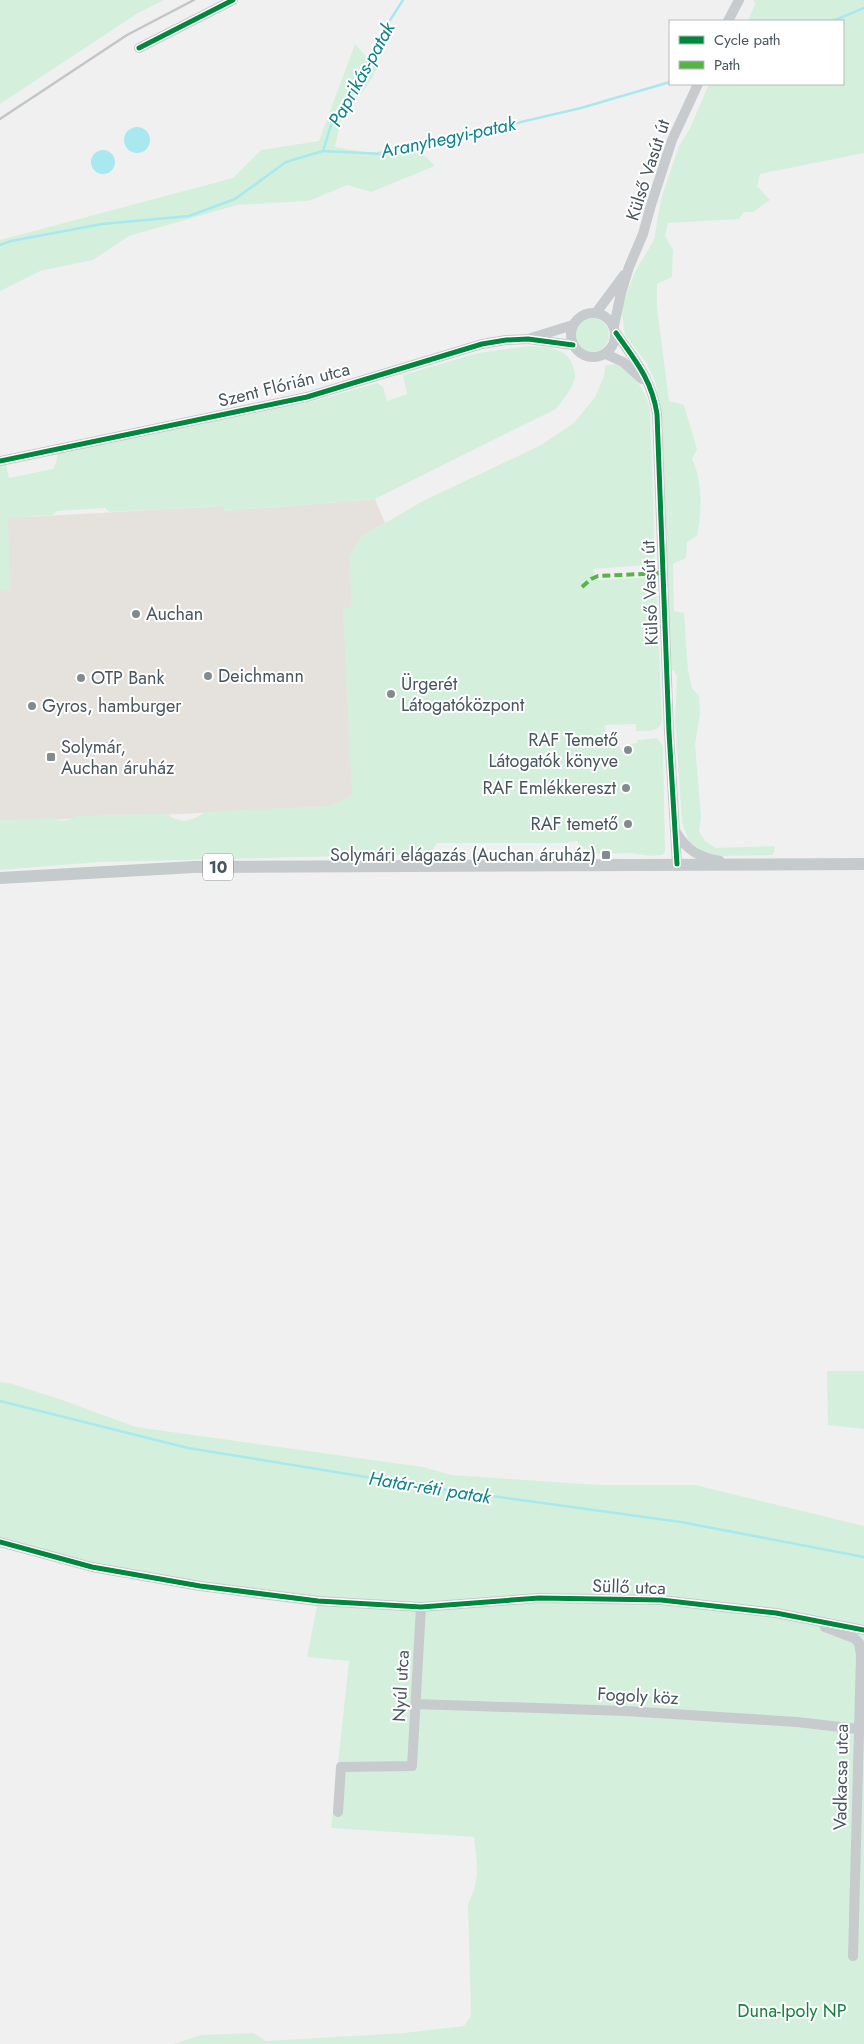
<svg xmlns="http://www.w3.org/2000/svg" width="864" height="2044" viewBox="0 0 864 2044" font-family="Jost,sans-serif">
<rect width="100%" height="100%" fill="#f1f0f0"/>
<path fill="#e5e2de" d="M375 499 385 523 361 537 350 557 352 607 343 609 356 794 332 807 0 822V582L8 518 224 506 225 511Z"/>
<path fill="#d4f0dc" d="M0 0H164L138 13 0 104Z
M754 0H864V153L760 174 757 186 770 200 753 212H744L739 219 668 223 665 236 673 250 672 277 657 284V307L669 401 684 405 697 449 692 459C703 482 702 511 697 536L687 542 686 558 673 564 674 611 684 613 688 670 692 688 699 696 700 714 695 744 701 817 699 831 705 841 716 848 774 846 775 849 773 855 716 856 702 853 689 842 682 823 675 720 677 677 675 672 671 669 660 404 655 381 647 364 625 335 622 314 624 300 635 272 654 240 661 199 679 146 690 128 709 84H843V21H748L755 4Z
M355 44 377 68 367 86 341 120 335 147 372 153 411 142 435 166 371 192 347 185 309 201 237 205 129 236 93 260 40 271 0 291V240L233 178 261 150 319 141Z
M575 335a17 17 0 1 1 34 0a17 17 0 1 1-34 0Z
M527 346C544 347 568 346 573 367 574 371 576 374 575 378 572 390 563 399 556 409L375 499 225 511 224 506 109 512 105 508 57 511 53 515 8 518 10 590 0 591V466L6 464 9 478 53 469 57 460V453L310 402 377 383 383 387 387 401 407 394 403 375 478 353Z
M616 364C636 377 643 386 650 408L655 556 646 565 593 569 596 580 656 577 662 721C659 733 647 731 636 731V724L605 725 606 745 619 744 621 750H626L628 744 637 743V740L657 738 663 746 665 852 662 855 651 856 629 853 594 854 588 849 579 848 578 841 562 843H437L430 854 99 862 0 870V820L52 818C62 823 68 820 77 816L167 814C180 824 192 822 204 812L330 806 352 795 343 609 351 607 350 557 361 537 423 501 541 445 574 423 595 397 604 376 605 366Z
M827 1371H864V1429L828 1425Z
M0 1382 9 1383 59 1399 136 1427 423 1467 451 1475 599 1485H695L864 1526V2044H173L201 2035 253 2033 266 2041 404 2033 464 2026 471 2016 468 1904C481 1878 477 1865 474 1837L331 1828 349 1661 307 1657 317 1606 257 1599 0 1541Z"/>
<path fill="#a8e8ef" d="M124 140a13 13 0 1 1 26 0a13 13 0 1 1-26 0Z
M91 162a12 12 0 1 1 24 0a12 12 0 1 1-24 0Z"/>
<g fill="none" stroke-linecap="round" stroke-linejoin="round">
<path stroke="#a8e8ef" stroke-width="2.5" d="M833 21 864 8
M323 151 331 125 361 80 378 39 403 0
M0 245 11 241 102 224 189 216 235 199 286 162 323 151 384 154 581 108 670 82
M0 1401 188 1448 434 1488 681 1522 864 1557"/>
<path stroke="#c7cbcd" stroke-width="10" d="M728 21 739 0
M139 48 233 0
M571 335a22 22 0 1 1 44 0a22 22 0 1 1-44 0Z
M596 313 624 275
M614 326 621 293 629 267 643 234 651 205 672 140 698 84
M616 333C635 360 652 380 657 414L669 732 677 864
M531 338 573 325
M606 354 623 362 642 379
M0 461 307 397 482 344 506 340 528 339 573 345
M676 832C687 851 699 857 720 861
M0 1542 92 1567 200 1586 318 1601 421 1607 539 1598 661 1600 776 1613 864 1630
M825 1623V1627L854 1638 859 1643 861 1655 853 1956
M416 1704 626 1711 797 1722 858 1729
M338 1812 341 1767 412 1766 421 1607"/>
<path stroke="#c5cacc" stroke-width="12" d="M0 878 194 867 864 864"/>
<path stroke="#c3c6c7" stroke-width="2.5" d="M0 119 127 35 194 0"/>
<path stroke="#57b448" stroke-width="4" stroke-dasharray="8 4" stroke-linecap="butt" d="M582 587 591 579 598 576 663 573"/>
<g stroke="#fff" stroke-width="8">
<path id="cycleway" d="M139 48 233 0
M616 333C635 360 652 380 657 414L669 732 677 864
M0 461 307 397 482 344 506 340 528 339 573 345
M0 1542 92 1567 200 1586 318 1601 421 1607 539 1598 661 1600 776 1613 864 1630"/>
</g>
<use href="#cycleway" stroke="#00873e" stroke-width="5"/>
</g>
<g fill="#828b90" stroke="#fff" stroke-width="2">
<circle cx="136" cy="614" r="5"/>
<circle cx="208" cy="676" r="5"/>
<circle cx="81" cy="678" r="5"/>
<circle cx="391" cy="694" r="5"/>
<circle cx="32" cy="706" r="5"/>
<circle cx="628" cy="750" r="5"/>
<rect x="46" y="752" width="10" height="10" rx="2.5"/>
<circle cx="626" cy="788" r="5"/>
<circle cx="628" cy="824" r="5"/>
<rect x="601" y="850" width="10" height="10" rx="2.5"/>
</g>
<g text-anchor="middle" stroke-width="4" stroke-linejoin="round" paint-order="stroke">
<rect fill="#fff" stroke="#7e888e" stroke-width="1" x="203" y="853.5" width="30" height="27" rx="4"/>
<g font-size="16" font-weight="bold" fill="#47555d">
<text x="218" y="873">10</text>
</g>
<g font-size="18" fill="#47555d" stroke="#fff">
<text transform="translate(648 170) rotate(-72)" y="6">Külső Vasút út</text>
<text transform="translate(284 385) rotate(-14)" y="6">Szent Flórián utca</text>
<text transform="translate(650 593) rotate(-92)" y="6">Külső Vasút út</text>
<text transform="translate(629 1587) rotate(2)" y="6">Süllő utca</text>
<text transform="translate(401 1686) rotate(-87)" y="6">Nyúl utca</text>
<text transform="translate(638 1696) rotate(3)" y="6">Fogoly köz</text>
<text transform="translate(841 1777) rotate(-89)" y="6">Vadkacsa utca</text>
</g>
<g font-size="18" fill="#47555d" stroke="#fff" text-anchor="start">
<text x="146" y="620">Auchan</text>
<text x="218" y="682">Deichmann</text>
<text x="91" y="684">OTP Bank</text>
<text x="401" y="690">Ürgerét<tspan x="401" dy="21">Látogatóközpont</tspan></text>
<text x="42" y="712">Gyros, hamburger</text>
<text x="618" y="746" text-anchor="end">RAF Temető<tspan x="618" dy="21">Látogatók könyve</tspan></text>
<text x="61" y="753">Solymár,<tspan x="61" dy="21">Auchan áruház</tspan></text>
<text x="616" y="794" text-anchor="end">RAF Emlékkereszt</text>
<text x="618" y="830" text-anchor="end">RAF temető</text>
<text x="596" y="861" text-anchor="end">Solymári elágazás (Auchan áruház)</text>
</g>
<g font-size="18" fill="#15813e" stroke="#fff">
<text x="792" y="2017">Duna-Ipoly NP</text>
</g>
<g font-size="19" font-style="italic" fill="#0a838f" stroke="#fff">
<text transform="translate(361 74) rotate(-61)" y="7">Paprikás-patak</text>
<text transform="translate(448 137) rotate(-12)" y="7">Aranyhegyi-patak</text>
<text transform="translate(430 1487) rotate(9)" y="7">Határ-réti patak</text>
</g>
</g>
<rect x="669" y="20" width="175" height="65" fill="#ffffff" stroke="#b5bbbe"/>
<rect x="679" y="36" width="25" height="8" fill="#00873e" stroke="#b5bbbe"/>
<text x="714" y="45" font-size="15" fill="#47555d">Cycle path</text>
<rect x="679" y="61" width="25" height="8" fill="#57b448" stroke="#b5bbbe"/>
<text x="714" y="70" font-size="15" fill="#47555d">Path</text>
</svg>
